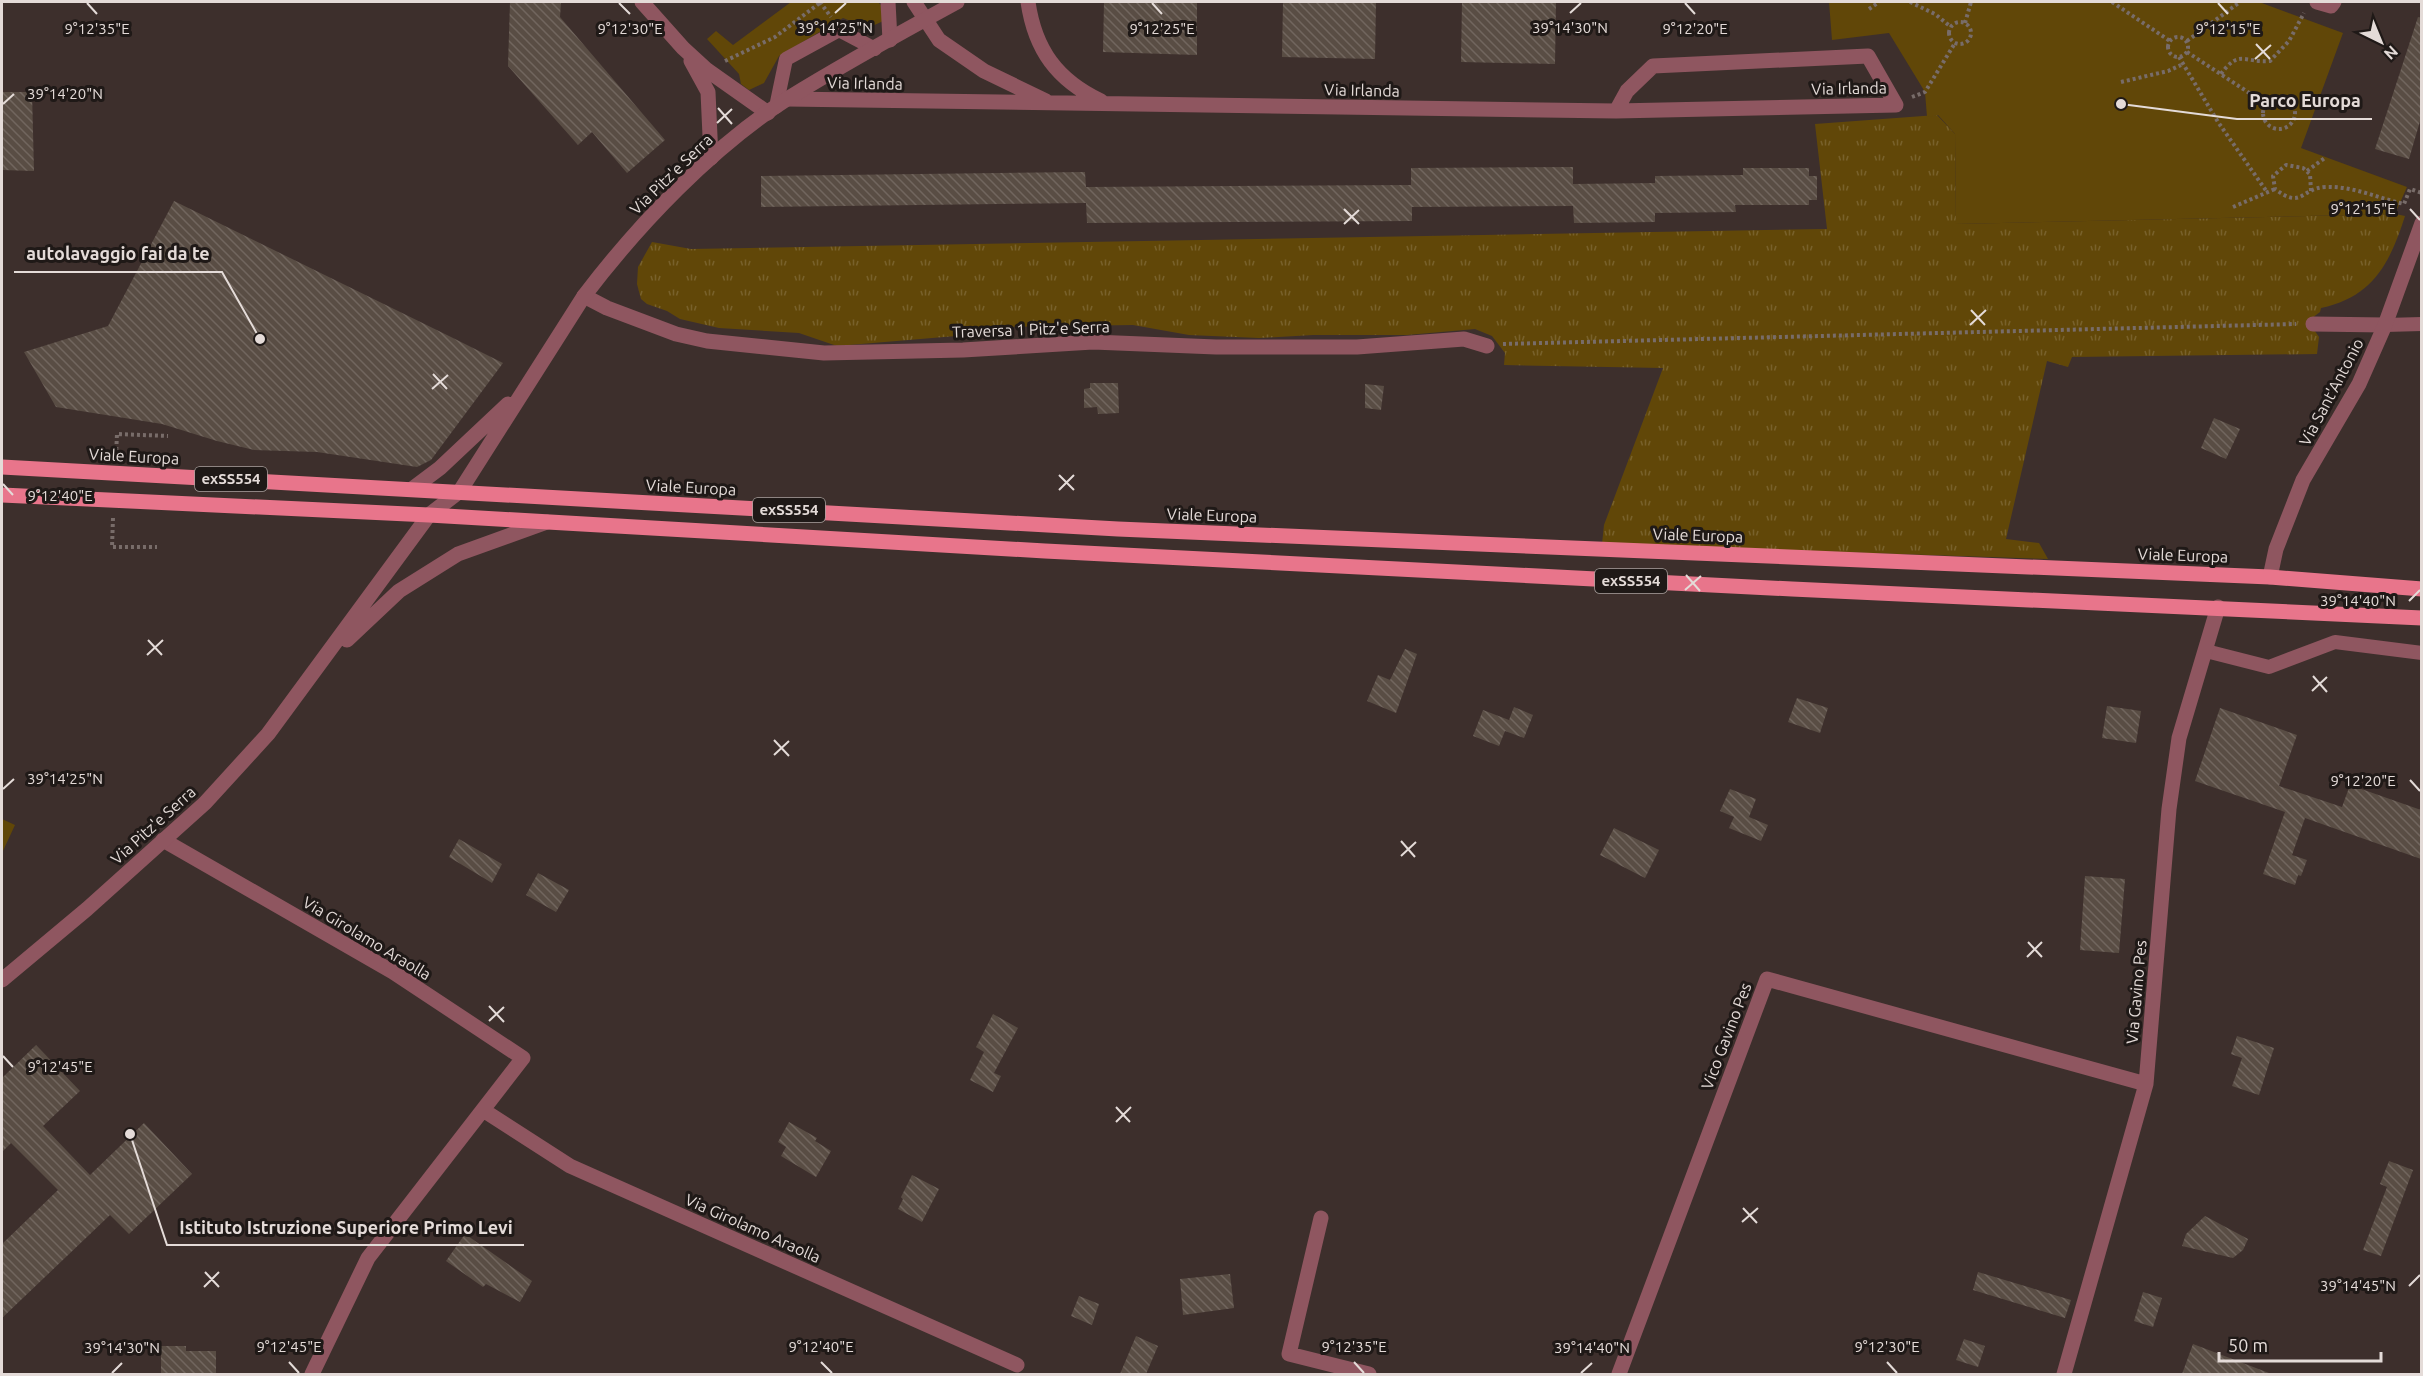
<svg xmlns="http://www.w3.org/2000/svg" width="2423" height="1376" viewBox="0 0 2423 1376" font-family="Ubuntu,sans-serif">
<defs>
<pattern id="grass-tufts" width="24" height="20" patternUnits="userSpaceOnUse" patternTransform="scale(1.5)"><rect width="24" height="20" fill="#614708"/><path d="M3 7l-1-3M5 7V3M7 7l1-3M15 17l-1-3M17 17v-4M19 17l1-3" fill="none" stroke="#78612b"/></pattern>
<pattern id="building-back-hatch" width="6" height="6" patternUnits="userSpaceOnUse" patternTransform="scale(1.5)"><rect width="6" height="6" fill="#594d44"/><path d="M-1 5l2 2M0 0l6 6M5-1l2 2" fill="none" stroke="#71665e"/></pattern>
</defs>
<rect width="100%" height="100%" fill="#3d2f2c"/>
<path fill="url(#grass-tufts)" d="M1937 115 1955 134 1956 224 2395 214 2405 216C2390 263 2373 297 2321 308L2320 312 2308 321 2319 337 2317 354 2072 357 2068 367 2047 361 2006 539 2039 543 2048 559 1602 544 1604 525 1663 368 1504 365 1505 353 1492 336 1475 329 1407 335H1313L1259 338 1189 335 1133 325 1002 327 956 336 837 346 799 333 719 328 680 319 667 311 647 304 641 299 637 284 638 267 652 242 691 249 1827 229 1815 124Z"/>
<path fill="#614708" d="M791 2H878L892 17 868 28 843 18 779 56 764 83 749 90 741 84 739 74 707 39 716 31 733 45Z
M1829 2H2259L2343 33 2301 148 2407 187 2395 214 1956 224 1955 134 1938 115 1927 117 1925 92 1889 33 1832 40Z
M2 819 15 825 2 853Z"/>
<path fill="url(#building-back-hatch)" d="M510 2H561L560 17 665 140 627 173 592 132 578 145 508 66Z
M1104 2H1197V55L1103 52Z
M1283 2H1376L1375 59 1282 57Z
M1462 2H1556L1555 64 1461 62Z
M2418 17 2421 18V118L2409 159 2375 149Z
M2 92H32L34 171 2 170Z
M1573 167V184L1655 183V176L1743 175V168H1809V176H1817V200H1809V205H1735L1736 212 1655 213V222L1574 223 1573 206 1412 207V221L1087 223 1086 203 761 207V176L1085 172 1086 187 1411 185V168Z
M174 201 449 336 503 363 431 460 417 467 317 452 254 450 217 441 162 424 56 407 24 352 108 326Z
M1090 383H1118L1119 413 1098 414 1097 407 1084 408V389L1090 388Z
M1365 384 1384 386 1381 410 1365 408Z
M2214 418 2240 429 2226 459 2201 448Z
M1405 649 1417 654 1396 713 1367 701 1378 675 1390 680Z
M1797 698 1828 708 1820 733 1788 722Z
M2107 706 2141 711 2136 743 2102 738Z
M1514 707 1533 715 1524 738 1505 731 1499 746 1473 736 1483 710 1509 720Z
M2220 708 2297 735 2279 786 2342 807 2350 785 2421 810V859L2305 818 2292 855 2307 860 2301 876 2298 875 2295 885 2263 874 2285 812 2195 781Z
M1730 789 1756 799 1749 817 1768 825 1761 841 1729 828 1734 817 1720 811Z
M1614 828 1659 850 1645 878 1600 855Z
M459 839 502 864 492 883 449 857Z
M538 873 569 890 556 912 526 895Z
M2085 876 2125 879 2119 953 2080 950Z
M993 1014 1018 1028 994 1073 1001 1076 993 1092 970 1080 984 1052 976 1047Z
M2237 1036 2274 1048 2259 1095 2232 1086 2242 1058 2231 1054Z
M36 1045 80 1091 43 1126 90 1175 144 1123 192 1174 129 1234 110 1215 2 1318V1244L58 1190 11 1143 2 1152V1078Z
M789 1122 817 1138 815 1141 831 1151 816 1177 781 1156 786 1147 778 1142Z
M2389 1161 2413 1170 2381 1256 2363 1250 2387 1187 2380 1184Z
M912 1175 939 1189 922 1222 898 1209 903 1199 901 1197Z
M2205 1216 2248 1239 2243 1250 2233 1258 2182 1246 2186 1234Z
M465 1234 532 1281 520 1302 486 1284 483 1287 446 1261Z
M1978 1272 2071 1300 2065 1318 1973 1290Z
M1230 1274 1234 1308 1183 1315 1180 1279Z
M2143 1292 2162 1298 2153 1327 2134 1321Z
M1079 1296 1099 1304 1092 1325 1071 1316Z
M1136 1336 1158 1346 1146 1374H1120Z
M1964 1339 1985 1346 1978 1367 1956 1360Z
M2193 1344 2269 1373 2268 1374H2182Z
M161 1346H186V1351H216V1374H161Z"/>
<g fill="none" stroke-linecap="round" stroke-linejoin="round">
<path stroke="#786c69" stroke-width="4" stroke-dasharray="3 3" stroke-linecap="butt" d="M820 2 831 17
M1910 2 1935 14 1951 27
M2112 2 2170 41
M1869 9 1879 2
M1949 33a11 11 0 1 1 22 0a11 11 0 1 1-22 0Z
M1965 23 1971 2
M2168 47a10 10 0 1 1 20 0a10 10 0 1 1-20 0Z
M2187 41 2240 2
M2187 52 2266 104
M2179 57 2218 122 2267 192
M725 61 775 37 821 2
M2221 74C2239 49 2244 63 2270 61L2289 41 2304 13
M2121 82 2168 71 2181 65
M1912 97 1925 92 1955 43
M2263 113a16 16 0 1 1 32 0a16 16 0 1 1-32 0Z
M2307 171 2326 157
M2311 191 2310 174 2303 168 2286 165 2273 176 2275 189C2303 210 2300 188 2326 187 2353 186 2378 198 2404 204L2410 189 2422 193
M2233 207 2275 189
M1503 344 2296 324
M116 456 117 434 168 436
M113 518 112 547H157"/>
<path stroke="#8f5660" stroke-width="14" d="M776 107 786 59 839 30 875 49
M2385 325 2422 324
M2206 651 2269 667 2335 642 2422 653"/>
<path stroke="#8f5660" stroke-width="15" d="M642 2 683 48 707 70 768 113
M888 2 890 40
M914 2 939 40 984 71 1046 101
M1028 2C1035 50 1057 80 1101 101
M2317 2 2331 6 2334 2
M691 61 708 92 711 158
M787 99 1616 111 1896 105 1868 56 1653 66 1627 91 1616 111
M584 296 607 308 676 334 707 341 824 353 963 350 1093 342 1216 347H1357L1464 339 1487 346
M2313 324 2385 325
M163 840 393 972 523 1058 368 1258 312 1374
M483 1110 570 1166 1017 1365
M1321 1218 1289 1354 1369 1374
M1619 1374 1767 979 2146 1084
M2064 1374 2146 1084 2169 809 2179 738 2218 607"/>
<path stroke="#8f5660" stroke-width="15" d="M412 489 440 468 508 404
M2270 577 2276 549 2303 480 2359 384 2385 325 2422 223
M347 640 399 591 458 554 547 522
M2 980 87 909 205 803 268 734 429 515 460 491 584 296C638 225 711 148 787 99 842 65 900 33 957 2"/>
<path stroke="#e8758b" stroke-width="15" d="M2 467 1118 529 2270 577 2422 589
M2 495 429 515 1045 551 1792 589 2422 618"/>
</g>
<path fill="none" stroke="#e4dbd8" stroke-width="2" d="M87 3 97 14M619 3 630 14M1152 3 1162 14M1685 3 1695 14M2218 3 2228 14M835 13 846 3M1570 13 1581 3M2256 44 2270 59M2255 59 2271 45M3 104 14 94M718 108 732 124M717 123 732 109M1344 209 1359 224M2410 209 2420 220M1344 224 1359 210M1971 310 1985 325M1970 325 1986 310M433 374 447 389M432 389 448 375M1059 475 1074 490M3 484 13 495M1059 490 1074 475M1686 575 1700 591M1685 590 1701 576M2409 601 2420 590M148 640 162 655M147 655 163 640M2313 676 2327 692M2312 691 2327 677M774 740 789 756M774 755 789 741M2410 780 2420 791M3 789 14 779M1401 841 1415 857M1401 856 1416 842M2028 942 2042 957M2027 957 2042 942M489 1006 504 1022M489 1021 504 1007M3 1056 13 1067M1116 1107 1130 1122M1116 1122 1131 1107M1743 1208 1757 1223M1742 1222 1758 1208M205 1272 219 1287M2409 1286 2420 1275M204 1287 219 1272M289 1362 299 1373M821 1362 832 1373M1354 1362 1364 1373M1887 1362 1897 1373M112 1373 122 1363M1581 1373 1592 1363"/>
<g text-anchor="middle" stroke-width="6" stroke-linejoin="round" paint-order="stroke">
<g fill="#1f1917" stroke="#a9a19e" stroke-width="1.5">
<rect x="195" y="467" width="72" height="24" rx="4.5"/>
<rect x="753" y="498" width="72" height="24" rx="4.5"/>
<rect x="1595" y="569" width="72" height="24" rx="4.5"/>
</g>
<g font-size="15" font-weight="bold" fill="#e4dbd8">
<text x="231" y="484">exSS554</text>
<text x="789" y="515">exSS554</text>
<text x="1631" y="586">exSS554</text>
</g>
<g font-size="16" fill="#e4dbd8" stroke="#1f1917">
<text transform="translate(865 83) rotate(1)" y="6">Via Irlanda</text>
<text transform="translate(1849 88) rotate(-1)" y="6">Via Irlanda</text>
<text transform="translate(1362 90) rotate(1)" y="6">Via Irlanda</text>
<text transform="translate(671 174) rotate(-44)" y="6">Via Pitz'e Serra</text>
<text transform="translate(1031 329) rotate(-2)" y="6">Traversa 1 Pitz'e Serra</text>
<text transform="translate(2331 392) rotate(-62)" y="6">Via Sant'Antonio</text>
<text transform="translate(134 456) rotate(3)" y="6">Viale Europa</text>
<text transform="translate(691 487) rotate(3)" y="6">Viale Europa</text>
<text transform="translate(1212 515) rotate(2)" y="6">Viale Europa</text>
<text transform="translate(1698 535) rotate(2)" y="6">Viale Europa</text>
<text transform="translate(2183 555) rotate(2)" y="6">Viale Europa</text>
<text transform="translate(153 825) rotate(-42)" y="6">Via Pitz'e Serra</text>
<text transform="translate(367 938) rotate(31)" y="6">Via Girolamo Araolla</text>
<text transform="translate(2136 992) rotate(-85)" y="6">Via Gavino Pes</text>
<text transform="translate(1726 1036) rotate(-69)" y="6">Vico Gavino Pes</text>
<text transform="translate(753 1228) rotate(24)" y="6">Via Girolamo Araolla</text>
</g>
</g>
<g font-size="15" text-anchor="middle" fill="#e4dbd8" stroke="#1f1917" stroke-width="6" stroke-linejoin="round" paint-order="stroke">
<text x="835" y="33">39°14'25"N</text>
<text x="1570" y="33">39°14'30"N</text>
<text x="97" y="34">9°12'35"E</text>
<text x="630" y="34">9°12'30"E</text>
<text x="1162" y="34">9°12'25"E</text>
<text x="1695" y="34">9°12'20"E</text>
<text x="2228" y="34">9°12'15"E</text>
<text x="65" y="99">39°14'20"N</text>
<text x="2363" y="214">9°12'15"E</text>
<text x="60" y="501">9°12'40"E</text>
<text x="2358" y="606">39°14'40"N</text>
<text x="65" y="784">39°14'25"N</text>
<text x="2363" y="786">9°12'20"E</text>
<text x="60" y="1072">9°12'45"E</text>
<text x="2358" y="1291">39°14'45"N</text>
<text x="289" y="1352">9°12'45"E</text>
<text x="821" y="1352">9°12'40"E</text>
<text x="1354" y="1352">9°12'35"E</text>
<text x="1887" y="1352">9°12'30"E</text>
<text x="122" y="1353">39°14'30"N</text>
<text x="1592" y="1353">39°14'40"N</text>
</g>
<path fill="none" stroke="#e4dbd8" stroke-width="2" d="M2121 104L2237 119H2372M260 339L222 272H14M130 1134L167 1245H524"/>
<g fill="#e4dbd8" stroke="#1f1917" stroke-width="2">
<circle cx="2121" cy="104" r="6"/>
<circle cx="260" cy="339" r="6"/>
<circle cx="130" cy="1134" r="6"/>
</g>
<g font-size="18" text-anchor="middle" font-weight="bold" fill="#e4dbd8" stroke="#1f1917" stroke-width="6" stroke-linejoin="round" paint-order="stroke">
<text x="2305" y="107">Parco Europa</text>
<text x="118" y="260">autolavaggio fai da te</text>
<text x="346" y="1234">Istituto Istruzione Superiore Primo Levi</text>
</g>
<rect width="2423" height="1376" fill="none" stroke="#e4dbd8" stroke-width="6"/>
<g transform="translate(2381 42) rotate(137)" stroke="#1f1917" stroke-width="4.5" paint-order="stroke">
<path d="M0-4.5L10 22L0 15L-10 22Z" fill="#e4dbd8"/>
<text y="-9" font-size="16" font-weight="bold" text-anchor="middle" fill="#e4dbd8">N</text>
</g>
<path d="M2219 1352v9h162v-9" fill="none" stroke="#e4dbd8" stroke-width="3"/>
<text x="2228" y="1352" font-size="18" fill="#e4dbd8" stroke="#1f1917" stroke-width="4.5" paint-order="stroke">50 m</text>
</svg>
